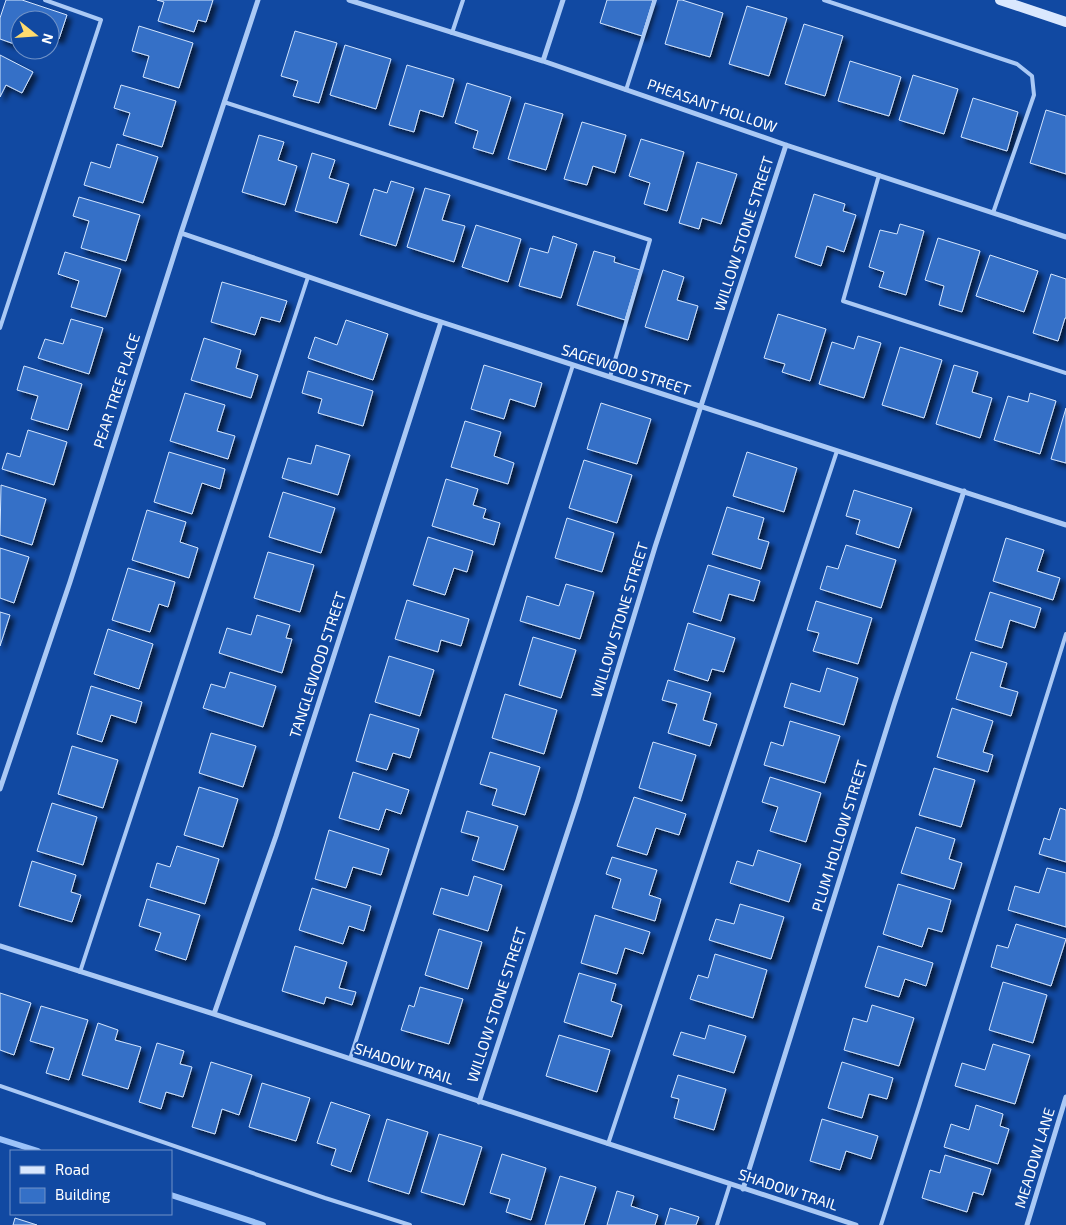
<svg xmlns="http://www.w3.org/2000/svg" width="1066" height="1225" viewBox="0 0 1066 1225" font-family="'Exo 2',sans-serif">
<defs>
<filter id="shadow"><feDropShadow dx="4.5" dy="4.5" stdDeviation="2.5" flood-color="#0009"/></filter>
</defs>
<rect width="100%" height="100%" fill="#1149a2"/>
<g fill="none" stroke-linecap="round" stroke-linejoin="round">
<path stroke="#9cc3f9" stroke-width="6" d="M0 1139 38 1151
M171 1195 263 1225"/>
</g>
<path fill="#3470c7" stroke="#d3e5fe" filter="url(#shadow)" d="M6 0H22L67 15 59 39 50 36V20H20V46L0 39V18Z
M157 0H213L206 22 198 20 194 32 158 21 164 2Z
M607 0H653L642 36 600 23Z
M678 0H682L723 13 710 57 665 44Z
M747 6 787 18 769 76 729 64Z
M804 24 843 36 825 96 785 84Z
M139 26 193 43 179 88 143 77 149 56 132 51Z
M295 31 337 43 319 103 293 96 298 81 281 76Z
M345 45 391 59 376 109 330 95Z
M0 55 33 72 22 93 6 85 0 97Z
M850 61 901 77 889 116 838 101Z
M407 65 454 79 443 117 420 110 414 132 389 125Z
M913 75 958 89 944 134 899 120Z
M467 83 511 97 493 154 473 148 478 131 455 123Z
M121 85 176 101 162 147 123 135 130 113 114 108Z
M973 98 1018 112 1007 151 961 137Z
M525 103 563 114 546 170 508 159Z
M1046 110 1066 116V174L1030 163Z
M582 122 626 135 615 173 593 166 587 185 564 179Z
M259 135 284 142 278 160 297 166 285 205 242 192Z
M641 139 684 152 667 211 644 204 650 183 629 176Z
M117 144 158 157 143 203 84 185 91 162 110 168Z
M312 153 335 160 329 178 349 184 337 223 295 211Z
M697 162 737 174 721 224 702 218 699 229 679 223Z
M391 181 414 188 396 246 360 235 374 189 387 193Z
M425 188 450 195 442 220 465 226 454 262 407 247Z
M814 194 845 204 843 211 856 215 844 252 827 246 821 266 795 257Z
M79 197 140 215 126 261 81 248 89 221 73 216Z
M900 224 924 231 906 295 879 287 884 272 869 267 880 230 897 234Z
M476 225 521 239 508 282 462 267Z
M553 236 577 244 561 298 519 286 530 248 548 253Z
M938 238 980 251 962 312 939 305 944 286 925 280Z
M594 251 615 257 614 262 640 270 625 320 577 305Z
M65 252 121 269 106 317 71 307 79 281 58 274Z
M990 255 1038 271 1024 312 976 296Z
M663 270 684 277 677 300 698 306 688 340 645 327Z
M1051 274 1066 279V318H1065L1058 341 1033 333Z
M222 282 287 301 280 322 261 317 255 335 211 322Z
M778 314 826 329 810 381 782 372 785 364 764 358Z
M71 319 103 328 89 374 38 358 45 339 63 344Z
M346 320 388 334 373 380 308 358 315 337 337 345Z
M858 336 881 343 864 398 819 384 832 342 854 349Z
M204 338 241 350 236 368 258 375 251 398 191 380Z
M900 347 942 360 924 418 882 405Z
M484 365 542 383 535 407 510 399 504 419 471 409Z
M954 365 978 372 972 392 992 398 980 438 936 424Z
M24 366 82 384 68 430 31 419 38 396 17 390Z
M308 371 373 391 363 426 318 413 322 399 302 393Z
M185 393 225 405 217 431 235 436 228 459 170 441Z
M1030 393 1056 401 1040 454 994 440 1008 396 1028 402Z
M601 403 651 419 637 464 587 449Z
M1066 408V463L1051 459Z
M465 421 501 432 494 456 514 463 508 484 451 467Z
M28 430 67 442 54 485 2 469 7 453 20 457Z
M316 445 350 455 338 495 282 478 288 458 311 464Z
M169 452 225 469 220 489 202 483 192 514 154 502Z
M747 452 797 468 784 512 733 496Z
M584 460 632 475 617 523 569 508Z
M446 479 478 489 473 505 486 509 483 518 500 523 494 545 432 526Z
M1 485 46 499 32 545 0 535Z
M854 490 912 508 899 548 856 534 860 520 846 516Z
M283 492 335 508 321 553 269 537Z
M727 507 764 518 758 539 769 542 761 569 712 554Z
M147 510 186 522 180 542 198 548 189 578 132 560Z
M567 518 614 533 602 572 555 558Z
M428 537 473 551 467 572 454 568 445 595 413 585Z
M1006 538 1044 550 1037 571 1060 578 1053 600 993 581Z
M846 545 896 560 881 608 820 589 827 566 838 569Z
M0 548 29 557 14 603 0 598Z
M268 552 314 565 300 612 254 598Z
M708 565 760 581 754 601 729 594 721 621 693 612Z
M128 568 175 582 168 607 159 604 150 632 112 620Z
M566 584 594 592 580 639 520 621 527 596 559 606Z
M990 592 1041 608 1035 628 1010 620 1002 648 975 640Z
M407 600 469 619 461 646 441 640 438 652 395 639Z
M816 601 872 618 858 664 813 651 819 633 807 630Z
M0 612 10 615 0 646Z
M257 615 290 625 286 638 292 639 282 673 219 653 227 628 251 635Z
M688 623 735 638 724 672 712 669 708 681 674 670Z
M108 629 153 644 139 689 94 674Z
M533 637 576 650 561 698 519 685Z
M971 652 1007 663 1000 687 1018 692 1011 716 956 699Z
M389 656 434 670 420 716 375 702Z
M827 668 858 678 844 725 784 707 791 683 820 692Z
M230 672 276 686 263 727 203 708 211 684 225 688Z
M668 680 711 693 703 720 717 724 710 746 668 733 677 704 662 700Z
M91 686 142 702 136 723 111 715 102 742 77 734Z
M505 694 557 710 544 754 492 738Z
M952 708 993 721 983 752 993 755 988 772 937 757Z
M370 714 419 729 410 758 393 753 387 770 356 761Z
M790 721 840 736 825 783 764 765 771 742 783 746Z
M211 733 256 746 243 787 199 773Z
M653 742 696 755 682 801 639 788Z
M72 746 118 760 103 808 58 794Z
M490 752 540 767 525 815 492 805 497 789 480 784Z
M934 768 975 780 961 827 919 815Z
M353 772 409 790 401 814 386 809 379 830 339 818Z
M770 777 821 793 806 842 770 831 778 807 762 802Z
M199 787 238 799 223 847 184 835Z
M634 797 686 814 679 835 656 828 647 855 617 846Z
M52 803 97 817 83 865 37 851Z
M1060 808 1066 810V862L1039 854 1044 838 1050 840Z
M467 811 518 826 504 870 472 860 479 837 461 832Z
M916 827 955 839 949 859 962 863 954 889 901 873Z
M329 830 389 849 381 875 353 867 346 888 315 879Z
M177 846 219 859 205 904 150 887 157 863 170 867Z
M758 850 801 864 789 902 730 883 737 861 753 866Z
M612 857 657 870 649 895 661 899 655 921 612 908 621 879 606 874Z
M32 861 76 875 71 892 81 895 72 922 19 906Z
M1047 868 1066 873V927L1008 910 1015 886 1039 893Z
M474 876 502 885 488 931 433 914 441 888 468 896Z
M898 884 951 900 942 932 928 928 922 947 883 934Z
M312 888 371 906 364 931 349 926 343 944 299 930Z
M147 899 200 915 186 960 155 950 161 933 139 926Z
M740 904 784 917 771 959 709 940 716 919 734 924Z
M595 915 650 932 643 954 625 948 617 974 581 963Z
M1016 924 1066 939 1051 986 991 967 997 945 1008 948Z
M439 929 482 942 468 989 425 975Z
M295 946 347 962 339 988 356 992 352 1005 326 997 324 1004 282 991Z
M878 946 933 963 926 986 905 979 899 997 865 987Z
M715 954 767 970 753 1018 690 999 698 975 708 978Z
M579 973 616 984 611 1001 622 1005 612 1037 564 1022Z
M1003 982 1047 995 1033 1043 989 1030Z
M420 987 463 999 449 1044 401 1030 409 1005 414 1007Z
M0 993 31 1003 14 1055 0 1050Z
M872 1005 914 1018 899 1066 844 1050 853 1018 867 1022Z
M41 1006 88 1020 69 1080 46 1073 54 1048 30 1041Z
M98 1023 118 1030 115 1040 141 1047 128 1089 82 1075Z
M709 1025 746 1036 734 1073 673 1055 681 1032 705 1039Z
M559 1035 610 1050 597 1092 546 1076Z
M157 1043 184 1051 180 1064 192 1067 183 1097 166 1092 161 1109 139 1102Z
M993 1044 1030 1055 1015 1104 955 1086 962 1063 985 1070Z
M211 1062 252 1075 239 1115 222 1109 215 1134 192 1127Z
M842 1062 893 1078 887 1099 869 1094 862 1118 828 1108Z
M678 1075 726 1089 714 1130 674 1118 679 1099 671 1097Z
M262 1083 310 1098 296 1141 249 1127Z
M331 1102 370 1115 351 1172 331 1165 336 1149 317 1143Z
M976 1105 1003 1114 1000 1126 1009 1129 998 1164 944 1147 951 1124 969 1130Z
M387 1119 428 1132 409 1194 368 1181Z
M822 1119 878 1136 871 1159 846 1151 840 1170 810 1161Z
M439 1134 482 1147 464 1205 421 1192Z
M502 1154 546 1168 531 1220 506 1212 510 1199 490 1193Z
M945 1155 991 1169 983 1195 973 1192 967 1212 922 1198 930 1170 940 1173Z
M560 1176 596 1187 584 1225H545Z
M617 1191 634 1196 631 1206 658 1215 655 1225H607Z
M670 1208 699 1217 696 1225H665Z
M15 1218 37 1225H13Z"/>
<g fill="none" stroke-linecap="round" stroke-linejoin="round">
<path stroke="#aac9f5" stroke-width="4" d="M824 0 1017 64 1032 76 1034 95 993 213
M452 33 463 0
M626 90 655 0
M224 102 650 240 610 377
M879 175 843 301 1066 373
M0 328 101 20 45 0
M80 972 308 277
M350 1059 573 365
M0 1086 325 1198 410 1225
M608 1144 837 451
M717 1225 730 1184
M881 1225 919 1106 1066 634"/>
<path stroke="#aac9f5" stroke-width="5" d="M349 0 543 61 786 145 1066 237
M543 61 563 0
M181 233 420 315 610 377 1066 525
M0 789 70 582 181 233 258 0
M0 946 214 1014 856 1225
M214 1014 276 836 441 322
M479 1102 578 800 655 547 786 145
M743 1189 894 705 964 491
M1027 1225 1066 1097"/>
<path stroke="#dae8fe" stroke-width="10" d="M1000 0 1066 22"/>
</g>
<g text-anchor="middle" stroke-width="4" stroke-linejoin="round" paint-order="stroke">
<g font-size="15" fill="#fff" stroke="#1149a2">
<text transform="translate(712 106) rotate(19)" y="5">PHEASANT HOLLOW</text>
<text transform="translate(744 234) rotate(-72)" y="5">WILLOW STONE STREET</text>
<text transform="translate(626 370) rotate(18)" y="5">SAGEWOOD STREET</text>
<text transform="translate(117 391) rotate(-72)" y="5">PEAR TREE PLACE</text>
<text transform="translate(620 620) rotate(-73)" y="5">WILLOW STONE STREET</text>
<text transform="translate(318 665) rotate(-72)" y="5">TANGLEWOOD STREET</text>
<text transform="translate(840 836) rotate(-73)" y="5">PLUM HOLLOW STREET</text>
<text transform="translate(497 1005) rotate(-72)" y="5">WILLOW STONE STREET</text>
<text transform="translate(404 1064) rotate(18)" y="5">SHADOW TRAIL</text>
<text transform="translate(1035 1158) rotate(-73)" y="5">MEADOW LANE</text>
<text transform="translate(788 1190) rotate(18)" y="5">SHADOW TRAIL</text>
</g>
</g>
<rect x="10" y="1150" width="162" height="65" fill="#1149a2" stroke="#7092c7"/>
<rect x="20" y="1166" width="25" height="8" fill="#dae8fe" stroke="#7092c7"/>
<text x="55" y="1175" font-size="15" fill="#ffffff">Road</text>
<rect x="20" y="1188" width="25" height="15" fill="#3470c7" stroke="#7092c7"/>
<text x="55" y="1200" font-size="15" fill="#ffffff">Building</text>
<g transform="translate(35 35) rotate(107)"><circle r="24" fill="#1149a2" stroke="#7092c7"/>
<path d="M0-4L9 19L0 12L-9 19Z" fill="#ffdc6e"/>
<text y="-8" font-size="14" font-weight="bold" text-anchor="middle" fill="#ffffff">N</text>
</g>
</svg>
